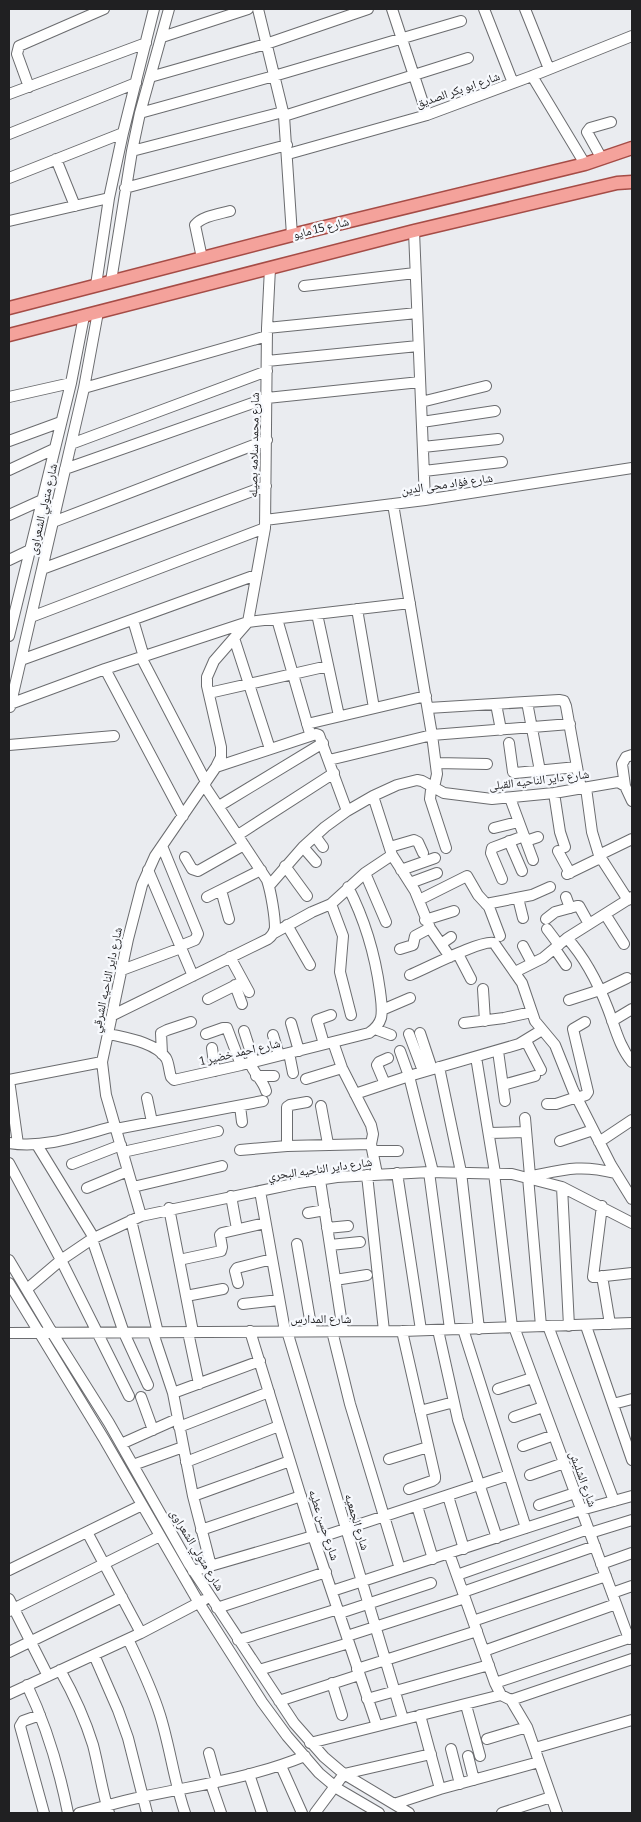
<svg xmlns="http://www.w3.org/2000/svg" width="641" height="1822" viewBox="0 0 641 1822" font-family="Bitter,'Noto Naskh Arabic',serif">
<rect width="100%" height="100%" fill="#eaecf0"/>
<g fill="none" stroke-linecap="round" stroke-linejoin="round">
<g stroke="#6b6c6f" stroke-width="12">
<path id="minor" d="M258 9 284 116 292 235
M392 9 427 115
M484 9 513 83
M525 9 549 69
M162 37 248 9
M532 76 585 164
M150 77 266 44 368 9
M29 87 17 54 19 46 104 9
M9 94 146 43
M140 113 274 76 461 21
M284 116 468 58
M9 134 136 83
M132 151 283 112
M288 154 427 115 532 76 632 36
M56 159 75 206
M602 159 587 132 590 128 611 122
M9 178 123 133
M125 188 287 145
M9 221 109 198
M414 231 425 500
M202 258 195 225C202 216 219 214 230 211
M111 281 132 151 140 113 169 9
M96 285 109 198 123 133 154 9
M304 286 415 273
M267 328 417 313
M267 361 418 346
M84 388 267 336
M9 397 71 383
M421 402 486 386
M422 422 495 411
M9 441 61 422
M71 444 267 371
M423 447 498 439
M65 469 267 398 420 382
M9 470 54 449
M424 471 502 462
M393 504 432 735 437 774 435 783 431 790 430 799 446 848
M9 515 42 500
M265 520 425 500 632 468
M53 522 267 440
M9 560 30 550
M42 569 266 486
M357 609 374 708
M317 614 339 716
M31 617 265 528
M277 619 309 730
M133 620 144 657
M248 622 265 528 267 328 270 268
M9 636 71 383 84 316
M234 638 270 749
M141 657 206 782
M21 660 256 575
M105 669 183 816
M209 693 328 666
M527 702 540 771
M10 704 105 669 248 622 410 603
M496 704 501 730
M10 707 84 388 98 312
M428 708 559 700 564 701 566 706 581 789
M307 724 426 696
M509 743 513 772 515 773 577 767
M9 745 114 736
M329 760 432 735 570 724
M436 763 487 764
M216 767 316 734 319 735 347 811
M625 786 622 764 626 757 632 755
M586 788 592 832 599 855 628 900
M554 793 560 832 565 847
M373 796 392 855 415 891 430 928 450 957
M510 798 533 860
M219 806 323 743
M494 828 518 822
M238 835 334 773
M315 836 323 847
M509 841 522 871
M526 841 538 837
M162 846 198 934 195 940 180 946
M303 847 316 862
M390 847 414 840 418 842 423 853
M558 851 570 873
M599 855 632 839
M185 857 192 869 198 871 244 845
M285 866 307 896
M148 870 193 976
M401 870 435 858
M365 873 386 922
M567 874 600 858
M502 879 491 853 492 848 524 836
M410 883 437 873
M269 886 303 847 325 827 347 811 373 796 397 785 417 780 422 781 444 793 492 799 554 793 618 782 625 786 632 801
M221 890 229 919
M207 897 261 870
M566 897 570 908
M518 898 523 918
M419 900 467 876 478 895 489 907 500 936
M331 904 343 936 340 972 351 1015
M486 904 532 895 550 887
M605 914 624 944
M546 919 555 912 577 906H579L589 924
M425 920 454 911
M287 925 310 965
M547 929 559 945
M274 933 312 912 331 904 365 873 392 855
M567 938C586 959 598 983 608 1009 615 1027 619 1046 632 1062
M441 944 451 937
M523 946 532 963
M400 949 413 945 415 936 430 928
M555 949 566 965
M458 954 471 979
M230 957 249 992
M122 970 181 948
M515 972 543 958 567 938 632 897
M410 975C425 969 482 939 494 943L522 983 535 1021 555 1045 573 1090 611 1165 632 1199
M235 985 242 1004
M483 989 485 1021
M600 991 627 978
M208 999 242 982
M569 1000 600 990
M382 1010 410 998
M113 1015 268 939C272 936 274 933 275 928 275 916 271 892 267 880L204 785
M612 1021 632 1009
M291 1023 299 1051
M464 1023 504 1018 532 1012
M375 1029 391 1035
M244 1031 254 1062
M420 1033 432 1069
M109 1034C126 1038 155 1042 166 1058 169 1063 169 1071 171 1077L174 1080 241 1065 369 1033C375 1029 379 1025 381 1018 383 1009 381 1000 380 991 375 954 365 920 348 887
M206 1034 223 1028H227L241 1065
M409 1034 423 1071
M273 1035 279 1055
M526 1041 541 1070
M333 1042 342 1068 371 1125 373 1134 371 1144 377 1174
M324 1044 317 1020 331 1015
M212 1048 215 1071
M400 1051 409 1076 433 1172
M498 1051 505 1101
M289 1053 293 1073
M162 1054 161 1033 167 1030 191 1022
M476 1057 495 1173
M250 1063C254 1074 263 1080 266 1091
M439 1067 461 1172 479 1329
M256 1076H274
M306 1079 342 1068
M9 1080 102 1062
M9 1080 18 1144
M385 1084 377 1065 379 1062 388 1058
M503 1085 535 1076
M355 1094 409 1076 519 1044 542 1030
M147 1098 152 1122
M577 1098 586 1095 588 1092 573 1029 585 1022
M547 1104H556L577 1097
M240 1106 242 1122
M321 1106 328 1144
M525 1118 530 1176
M116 1129 263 1101
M489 1133 526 1132
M560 1141 593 1130
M599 1142 632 1120
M9 1143C45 1149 81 1135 115 1126
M37 1145 94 1238
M287 1146V1107L290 1105 307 1102
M240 1150 287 1146 371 1144
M373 1151H398
M123 1152 218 1131
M9 1163 61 1260 129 1396
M72 1164 121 1145
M429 1172 450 1329
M397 1173 421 1330
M494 1173 512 1327
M367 1175 384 1331
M320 1180 343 1331
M133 1187 222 1166
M562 1187 569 1326
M87 1188 128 1171
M260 1191 285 1331
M231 1196 237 1229
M169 1208 193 1332
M308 1213 325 1210
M141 1216 106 1095 102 1062 128 939 142 885 155 856 216 767 221 757V747L207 686V677L214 661 248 622
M131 1220 158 1333
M327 1228 348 1226
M92 1239 124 1333 148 1385
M297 1244 312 1331
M330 1245 360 1242
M9 1260 53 1334 109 1423 189 1564 294 1723 324 1757 344 1774 409 1813
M179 1260 221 1251 222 1247 220 1235 222 1233 265 1223
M602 1276 610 1324
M593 1277 602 1206
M596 1277 632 1273
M335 1280 367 1275
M9 1283 104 1439 199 1603 262 1702 287 1736 319 1773 338 1789 379 1813
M238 1283 235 1271 237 1268 272 1259
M27 1289 61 1260 92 1239 141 1216 298 1183 337 1177 429 1172 512 1174 562 1187 632 1223
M186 1296 223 1289
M243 1304 279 1300
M541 1326 528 1177C563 1170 579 1164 615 1173
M548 1326 614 1501
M586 1326 632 1460
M514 1327 629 1639
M463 1329 526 1528
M438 1330 458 1420 497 1538
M250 1331 313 1536 377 1726
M287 1331 403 1719
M332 1331 350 1404 400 1569
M402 1331 435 1476V1479L432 1481 409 1489
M188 1332 199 1384
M9 1333 402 1331 632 1323
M153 1333 173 1393 193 1496 211 1566
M498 1389 532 1378
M173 1393 260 1361
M141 1397 153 1430
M613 1404 632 1399
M420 1411 454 1402
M514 1417 543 1407
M179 1427 269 1392
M121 1444 177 1419
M523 1446 554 1435
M389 1459 428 1447
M186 1462 279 1426
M133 1465 183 1447
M530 1475 564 1463
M193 1496 290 1461
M448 1496 464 1549
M539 1505 575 1493
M417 1506 433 1559
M201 1530 301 1496
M87 1532 141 1633
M590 1533 632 1520
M315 1539 509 1475
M449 1553 495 1683 501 1695 511 1700 527 1727 557 1813
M601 1564 632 1553
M9 1570 142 1505
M193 1571 313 1536
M457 1575 588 1529
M332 1591 581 1510 632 1496
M463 1592 595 1546
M612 1593 632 1586
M9 1599 48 1676
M217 1608 326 1572
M9 1611 160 1536
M340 1613 431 1583
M473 1621 606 1576
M347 1636 465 1598
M128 1639C140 1664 152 1689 160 1715 170 1747 174 1781 185 1813
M238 1640 338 1609
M484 1651 616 1604
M9 1652 122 1597
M94 1655 118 1710 128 1738 147 1813
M357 1669 477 1631
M60 1670C74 1695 85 1719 93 1745 99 1768 102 1791 109 1813
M259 1670 349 1643
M332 1683 342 1715
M495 1683 632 1637
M27 1685C47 1727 59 1768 68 1813
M9 1694 141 1633 204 1600
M367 1699 489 1665
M511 1700 632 1659
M279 1701 359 1675
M466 1705 480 1756
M40 1715 23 1721 20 1726 44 1813
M420 1715 440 1789
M487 1739 527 1727
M310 1743 501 1695
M535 1748 632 1720
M451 1749 460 1784
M209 1753 217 1782
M468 1756 474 1780
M281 1766 302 1813
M249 1774 262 1813
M211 1784 221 1813
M394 1804 440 1789 539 1762
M79 1813C100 1808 121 1801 142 1797 197 1785 252 1778 305 1756
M315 1813 344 1774 431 1754
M502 1813 551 1797"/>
</g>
<g stroke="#a54c46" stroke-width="15">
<path id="major" d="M9 308 292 235 585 164 632 148
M9 335 414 231 617 183 632 182"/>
</g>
<use href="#minor" stroke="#fff" stroke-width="10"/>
<use href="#major" stroke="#f4a29b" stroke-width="12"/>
</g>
<g text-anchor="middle" stroke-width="4.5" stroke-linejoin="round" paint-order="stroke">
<g font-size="12" fill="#202022" stroke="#f7f9fd">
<text transform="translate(458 90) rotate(-19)" y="4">شارع ابو بكر الصديق</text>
<text transform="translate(321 228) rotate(-14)" y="4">شارع 15 مايو</text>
<text transform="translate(254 445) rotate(-89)" y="4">شارع محمد سلامه بصيله</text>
<text transform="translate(447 484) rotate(-8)" y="4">شارع فؤاد محى الدين</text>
<text transform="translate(43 509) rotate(-77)" y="4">شارع متولي الشعراوى</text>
<text transform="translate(539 780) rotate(-7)" y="4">شارع داير الناحيه القبلى</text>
<text transform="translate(107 980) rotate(-78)" y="4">شارع داير الناحيه الشرقي</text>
<text transform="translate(240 1052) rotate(-13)" y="4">شارع احمد خضير 1</text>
<text transform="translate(320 1169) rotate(-8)" y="4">شارع داير الناحيه البحري</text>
<text x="321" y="1323">شارع المدارس</text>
<text transform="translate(583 1479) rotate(70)" y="4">شارع الشليش</text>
<text transform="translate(357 1522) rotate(73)" y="4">شارع الجمعيه</text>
<text transform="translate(324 1525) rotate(72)" y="4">شارع حسن عطيه</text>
<text transform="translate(197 1550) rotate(59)" y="4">شارع متولي الشعراوى</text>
</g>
</g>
<rect width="641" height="1822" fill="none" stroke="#202022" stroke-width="20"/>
</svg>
